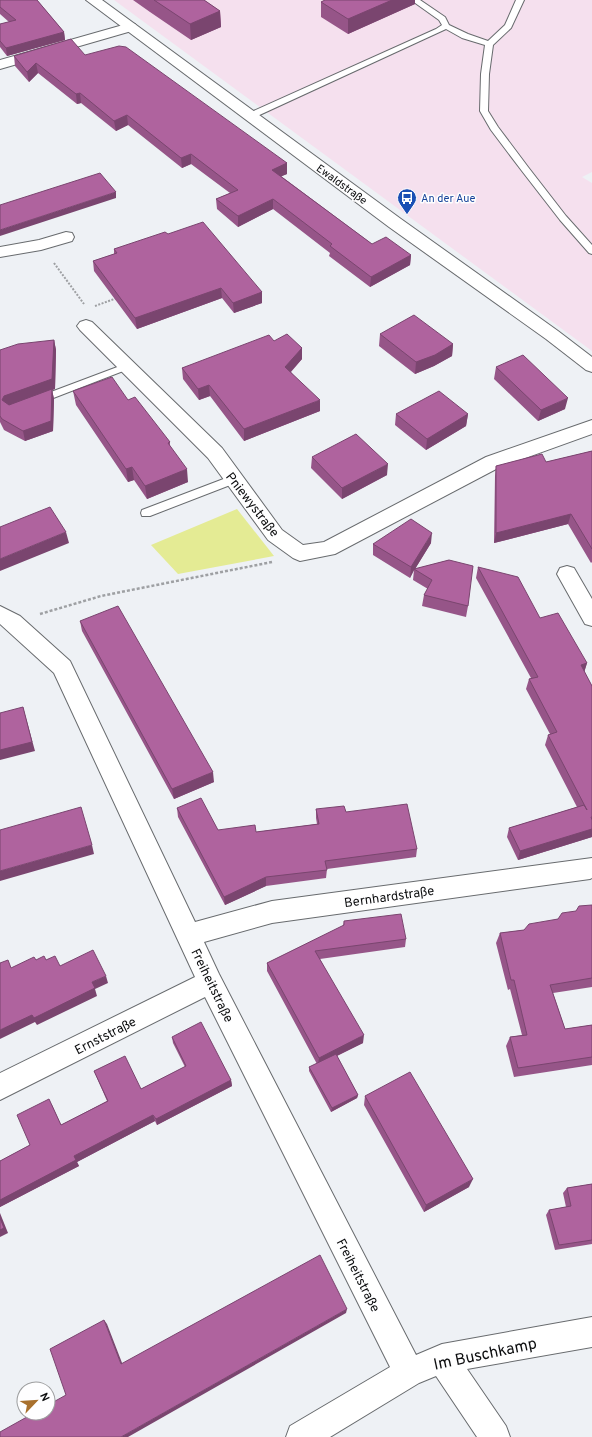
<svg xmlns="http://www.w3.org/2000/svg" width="592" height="1437" viewBox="0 0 592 1437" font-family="Overpass,sans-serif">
<rect width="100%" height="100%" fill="#eef1f5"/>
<path fill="#f5e0ee" d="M114 0H592V172L582 177 592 183V351Z"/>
<path fill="#e4eb94" d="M237 509 274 556 178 574 151 545Z"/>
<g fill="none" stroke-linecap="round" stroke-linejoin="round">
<g stroke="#686b6e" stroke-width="2">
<path id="lane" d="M411 0H420L445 17 449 25 468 34 488 41 505 25 516 0H524L511 28 493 45 489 74 488 111 498 127 528 167 566 216 592 245V254L589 253 560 220 522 171 491 130 480 111 481 74 485 45 462 38 446 29 253 118H247L246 116 247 114 436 29 442 25 439 20Z
M128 363 131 364 133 366 131 368 43 402 39 403 34 400 35 398Z
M234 475 238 476 239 479 238 482 150 516H142L141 513 142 510Z"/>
</g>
<g stroke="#686b6e" stroke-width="2">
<path id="street" d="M130 23 135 24 137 27 135 30 0 69V60Z
M66 232 72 233 74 237 72 241 41 250 0 257V247L39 240Z
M86 320 92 322 222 448 282 530 303 545 324 542 486 457 592 420V434L500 467 335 554 300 561 293 558 268 540 208 458 80 330 77 326 80 322Z
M567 566 574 568 592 599V626L585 624 557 574 560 568Z
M0 606 20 616 70 661 195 922 272 901 592 858V878L590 879 272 923 204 942 219 974 416 1355 442 1344 592 1317V1347L467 1369 506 1426 510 1437H477L436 1376 419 1383 330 1437H286L290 1426 390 1367 205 997 0 1100V1073L195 977 54 673 0 624Z"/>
</g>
<g stroke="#686b6e" stroke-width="2">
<path id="secondary" d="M86 0H102L401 219 558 331 592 357V372L586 370 546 339 389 227Z"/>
</g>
<path stroke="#9ea0a3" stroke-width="2" stroke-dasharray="2 1.5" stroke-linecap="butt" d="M54 263 84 304
M95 306 117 298"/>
<path stroke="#9ea0a3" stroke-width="2.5" stroke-dasharray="3 2" stroke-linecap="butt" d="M40 614 101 596 272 562"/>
<use href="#lane" fill="#fff" fill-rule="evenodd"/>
<use href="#street" fill="#fff" fill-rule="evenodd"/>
<use href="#secondary" fill="#fff" fill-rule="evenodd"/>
</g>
<path fill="#965588" d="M0 0H38H37L64 32 65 40 7 56 0 47V24L9 22 0 14Z
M133 0H204L220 11 221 27 191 40 150 12Z
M325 0H415V4L348 34 321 17V2Z
M85 55 287 163V174L281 176 372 244 411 255 410 265 370 287 329 256 330 253 273 209 238 227 217 209 216 199 230 193 191 164 182 168 128 125 116 131 81 103 77 104 38 73 29 82 15 66 14 56Z
M168 234 262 292V303L234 313 222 298 137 329 94 271 93 261 114 254V249Z
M380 334 453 344 452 356 434 366 415 374 379 346Z
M54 340 56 350 55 389 52 390 54 399 53 431 25 441 4 430 0 422V350Z
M274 341 302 348V359L291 372 320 411 244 441 210 396 199 400 183 379 182 368Z
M496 367 565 409 538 421 494 379Z
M73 391 128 400 170 442V446L188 482 147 499 134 480 128 482 76 405Z
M396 414H468L466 426 426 450 395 425Z
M592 451V562L591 563 568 524 494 543 495 476 496 466 546 462Z
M312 457 387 475 342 499 311 468Z
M431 543 415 569 449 560 468 606 466 617 422 606 424 595 428 589 413 580 414 570 410 578 373 555V544Z
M478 567 540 618 587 663 584 672 592 686V837L518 860 507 837 509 828 577 807 545 745 548 735 550 734 526 689 529 679 531 678 476 578Z
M80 621 214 782 174 799 82 631Z
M177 808 218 830 256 832 317 824 316 818V809L346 812 417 849 416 857 327 869 326 878 266 886 225 905 178 817Z
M592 905V987L553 993 565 1029 592 1025V1065L514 1077 506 1046 510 1037 522 1035 510 989 508 990 496 943 500 933 524 930 558 919Z
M344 921 406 939 405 947 320 959 363 1043 337 1056 358 1095 357 1098 331 1112 309 1071V1067L317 1064 267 971V963L343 926Z
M172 1037 231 1080 232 1086 157 1125 155 1121 77 1162 79 1166 0 1207V1161L30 1145 52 1105 61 1125 107 1101 94 1071 141 1089 185 1067 173 1043Z
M365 1096 469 1187 424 1212 364 1105Z
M592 1184V1244L555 1250 546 1215 549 1210 566 1207 563 1193 567 1188Z"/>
<path fill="#7a456f" d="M392 0H415V4L348 34V19Z
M220 11 221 27 191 40 190 24Z
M64 32 65 40 7 56 6 48Z
M36 63 38 73 29 82 27 72Z
M80 93 81 103 77 104 76 94Z
M127 115 128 125 116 131 114 121Z
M191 154V164L182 168 181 158Z
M287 163V174L273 180 272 170Z
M116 192V198L0 236V230Z
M273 199V209L238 227V216Z
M411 255 410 265 370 287 371 277Z
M221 288 222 298 137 329 135 318Z
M262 292V303L234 313 233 303Z
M54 340 56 350 55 389 52 390 54 399 53 431 25 441 23 431 2 400 4 396Z
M453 344 452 356 434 366 415 374 416 362Z
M302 348V359L285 378V367Z
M209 385 210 396 199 400 198 389Z
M568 398 565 409 538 421 541 410Z
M320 400V411L244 441V429Z
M468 414 466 426 426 450 427 439Z
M388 464 387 475 342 499V488Z
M132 467 134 480 128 482 126 469Z
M187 469 188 482 147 499 145 486Z
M571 514 568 524 494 543 496 533Z
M66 532 69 543 0 571V559Z
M432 533 431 543 415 569H414V570L410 578 411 567Z
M587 663 584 673 581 665Z
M23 707 35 751 0 760V750Z
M213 772 214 782 174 799 172 789Z
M592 829V837L518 860 520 851Z
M92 845 94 854 0 881V871Z
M266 877V886L225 905 224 897Z
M106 976 108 983 95 989 97 996 37 1025 35 1022 0 1039V1030L92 982Z
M364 1035 363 1043 318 1065 319 1058Z
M231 1080 232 1086 157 1125 156 1119Z
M358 1095 357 1098 331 1112 332 1108Z
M153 1115 155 1121 77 1162 79 1166 0 1207V1200L74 1156Z
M473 1179 469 1187 424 1212 426 1205Z
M0 1213 8 1233 0 1237Z
M347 1309 346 1313 128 1437H121Z
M104 1320 107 1324 124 1368 121 1364Z"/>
<path fill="#af639e" stroke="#7a456f" d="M0 0H37L64 32 6 48 0 41V24L16 20 0 7Z
M154 0H204L220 11 190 24Z
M325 0H392L348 19 321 2Z
M71 39 85 55 119 46 126 47 287 163 272 170 372 244 386 237 411 255 371 277 330 246 332 244 273 199 238 216 216 199 238 190 191 154 181 158 127 115 114 121 80 93 76 94 36 63 27 72 14 56Z
M100 173 116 192 0 230V205Z
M203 222 262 292 233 303 221 288 135 318 93 261 117 253 114 249 165 232 168 234Z
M414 315 453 344 435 355 416 362 380 334Z
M287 334 302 348 285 367 320 400 244 429 209 385 198 389 182 368 269 335 274 341Z
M54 340 52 379 4 396 2 400 9 405 52 389 51 421 23 431 2 419 0 416V350L18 344Z
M523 355 568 398 541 410 496 367Z
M112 377 128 400 135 397 170 442 168 443 187 469 145 486 132 467 126 469 73 391Z
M439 391 468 414 427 439 396 414Z
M356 434 388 464 342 488 312 457Z
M592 451V549L571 514 496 533V466L542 454 546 462Z
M50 507 66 532 0 559V527Z
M411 519 432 533 411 567 373 544Z
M449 560 473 566 468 606 424 595 432 580 414 569Z
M478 567 518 577 540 618 558 613 587 663 581 665 592 686V817H591L592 820V829L520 851 509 828 584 805 587 810 548 735 557 732 529 679 538 677Z
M118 606 213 772 172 789 80 621Z
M23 707 32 742 0 750V713Z
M201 798 218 830 255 825 256 832 319 824 316 809 344 806 346 812 407 804 417 849 325 861 327 870 266 877 224 897 177 808Z
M81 807 92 845 0 871V830Z
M592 905V978L550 985 565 1029 592 1025V1057L518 1068 510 1037 527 1035 514 980H511L500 933 524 930 529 924 558 919 562 913 576 911 579 906Z
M401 914 406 939 315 951 364 1035 319 1058 267 963 344 925V921Z
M93 950 106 976 92 982 95 988 34 1018 32 1015 0 1030V963L8 960 11 968 34 957 36 960 44 956 46 960 55 956 60 966Z
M201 1022 231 1080 156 1119 153 1115 74 1156 76 1160 0 1200V1161L30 1145 17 1115 49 1099 61 1125 108 1101 94 1071 125 1056 141 1089 186 1066 172 1037Z
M336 1054 358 1095 332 1108 309 1067Z
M410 1072 473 1179 426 1205 365 1096Z
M592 1184V1240L559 1245 549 1210 571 1206 567 1188Z
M0 1218 4 1228 0 1230Z
M320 1255 347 1309 121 1437H0V1432L34 1413H48V1405L66 1395 50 1349 104 1320 121 1364Z"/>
<defs>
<g id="bus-pin" transform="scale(1)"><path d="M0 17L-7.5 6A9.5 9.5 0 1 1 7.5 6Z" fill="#1a4fb4" stroke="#fefeff"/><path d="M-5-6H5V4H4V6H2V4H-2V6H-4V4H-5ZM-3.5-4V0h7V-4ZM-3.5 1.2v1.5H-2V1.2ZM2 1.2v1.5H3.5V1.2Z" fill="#fff"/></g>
</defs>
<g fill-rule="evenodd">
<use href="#bus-pin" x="407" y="198"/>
</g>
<g text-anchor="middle" stroke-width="3" stroke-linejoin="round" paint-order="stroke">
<g font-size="11" fill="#0c0d0e" stroke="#fefeff">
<text transform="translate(342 184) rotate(36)" y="4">Ewaldstraße</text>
</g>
<g font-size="11" fill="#164399" stroke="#fefeff" text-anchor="start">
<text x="421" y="202">An der Aue</text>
</g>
<g font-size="13" fill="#0c0d0e" stroke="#fefeff">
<text transform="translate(253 504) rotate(52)" y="5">Pniewystraße</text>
<text transform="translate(389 896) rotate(-8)" y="5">Bernhardstraße</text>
<text transform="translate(213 985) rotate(64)" y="5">Freiheitstraße</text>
<text transform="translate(105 1035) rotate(-27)" y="5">Ernststraße</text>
<text transform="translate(359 1275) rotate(63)" y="5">Freiheitstraße</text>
</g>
<g font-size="16" fill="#0c0d0e" stroke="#fefeff">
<text transform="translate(485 1353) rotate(-12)" y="6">Im Buschkamp</text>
</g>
</g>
<g transform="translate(36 1401) rotate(65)"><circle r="19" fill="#fefeff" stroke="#9d9e9f"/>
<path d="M0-3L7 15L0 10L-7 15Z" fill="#a8702d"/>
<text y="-6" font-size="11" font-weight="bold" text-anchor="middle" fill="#0c0d0e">N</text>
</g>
</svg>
